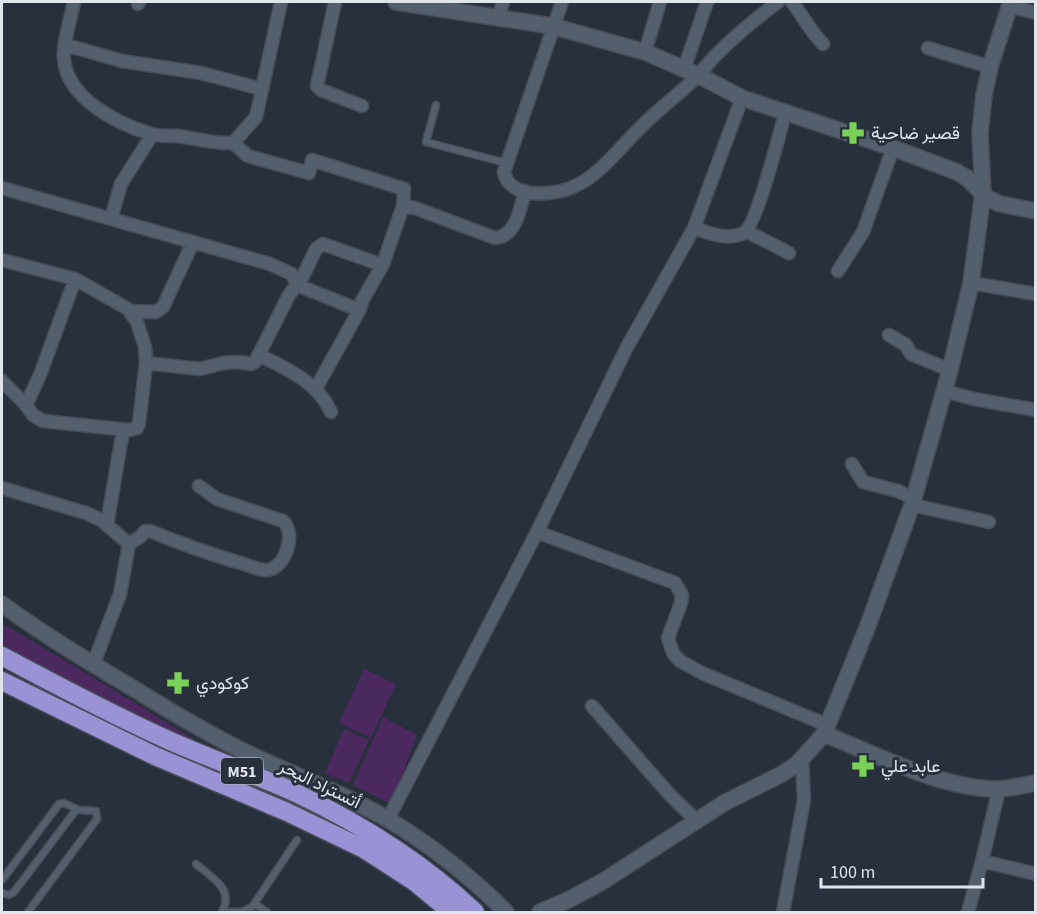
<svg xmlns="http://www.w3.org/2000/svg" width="1037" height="914" viewBox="0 0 1037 914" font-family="'Source Sans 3',Vazirmatn,sans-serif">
<rect width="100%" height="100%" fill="#282f3d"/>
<path fill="#4b285e" d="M2 623 114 690 209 749 93 696 2 644Z
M364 669 396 684 371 738 339 723Z
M383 717 417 735 391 804 353 785Z
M344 729 369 740 349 783 325 773Z"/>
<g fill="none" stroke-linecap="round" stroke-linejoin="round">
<g stroke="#474c58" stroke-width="9">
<path id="service" d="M436 105 426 142 506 163
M196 864C211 877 235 889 222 912
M2 880 59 804 64 803 79 810 96 811 97 819 28 912
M2 893 9 895 14 892 76 810
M255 904 267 912
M222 912H241L252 907 297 840"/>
</g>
<g stroke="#474c58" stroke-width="15">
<path id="minor" d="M74 2C71 18 62 45 64 60 68 99 118 124 151 134 160 137 170 135 178 136 197 139 214 144 233 143L256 117 281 2
M335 2 317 86 321 90 362 106
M562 2 504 172C509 200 555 196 575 186 600 175 623 144 643 125 660 108 680 93 698 76 705 68 711 59 719 52 737 34 758 17 778 2
M792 2C803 16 810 31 823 44
M138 4 139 2
M1009 6 1036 13
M498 18 503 2
M66 45 122 61 201 73 262 89
M928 48 990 67
M645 52 660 2
M684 69 707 2
M233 143 248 156 309 173 312 160 404 189 403 206
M2 188 270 264 292 274 297 285 354 308 360 309 362 301 383 264 403 206 415 208 495 238C517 236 520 208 525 191
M111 219 121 184 152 135
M694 228C709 233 727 241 744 233 756 226 780 132 785 114
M746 231 789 253
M2 260 75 279 128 309 137 322 145 347 146 363 139 423 137 428 129 430 43 421 33 415 26 405 2 381
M838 271 863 232 893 148
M971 283 1036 294
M130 311 156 312 163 307 193 242
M889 335 906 345 911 354 950 370
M259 355C287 369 318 382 331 412
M146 363 200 369 223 363 238 362 251 364 255 362 289 295 303 276 316 249 323 244 382 265
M315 390 360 309
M944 391 974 399 1036 410
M26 405 40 375 75 279
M852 464 863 482 898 491 913 498
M2 488 86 513 101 520 129 544 120 594 93 665
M912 505 989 522
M107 525 123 430
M537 532 675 583 682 595 681 603 668 638 673 653 680 661 702 673 827 725
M129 544 140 537 145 531H150C179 543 207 553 237 562 246 564 255 569 264 570 285 572 297 533 283 521L217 499 199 486
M592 706 670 795 697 821
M388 819 537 532 627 347 694 228 742 98
M982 861 1036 874
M783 912 804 800 802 759
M968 912 982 861 999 789"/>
</g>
<g stroke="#474c58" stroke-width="18">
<path id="tertiary" d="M396 2 552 26 645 52 698 75 742 98 893 148 957 172 967 178 987 198 1000 204 1036 211
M2 604C42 634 87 661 131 687 168 710 206 733 245 752 293 775 343 793 389 820 432 846 471 877 506 912
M824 734C875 754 944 790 999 789 1011 788 1024 785 1036 783
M540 912 566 901 602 882 724 803 782 774 797 764 824 734 867 628 912 505 950 370 971 283 983 193 980 133 984 95 990 67 1011 2"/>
</g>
<g stroke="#474c58" stroke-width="21">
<path id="motorway" d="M2 656C56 685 111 714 168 740 211 759 256 775 298 794 363 825 423 863 475 912
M2 681 155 756 287 812 364 849 415 882 451 912"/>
</g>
<use href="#service" stroke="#555e6d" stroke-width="6"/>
<use href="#minor" stroke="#555e6d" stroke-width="12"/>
<use href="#tertiary" stroke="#555e6d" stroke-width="15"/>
<use href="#motorway" stroke="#9993d5" stroke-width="18"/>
</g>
<defs>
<g id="pharmacy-bare" transform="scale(1.8)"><path d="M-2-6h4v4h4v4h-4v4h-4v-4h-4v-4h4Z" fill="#79d157" stroke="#282f3d" stroke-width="2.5" paint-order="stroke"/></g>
</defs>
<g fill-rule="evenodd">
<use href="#pharmacy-bare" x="853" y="133"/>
<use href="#pharmacy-bare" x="178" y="683"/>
<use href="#pharmacy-bare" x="863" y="766"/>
</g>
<g text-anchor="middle" stroke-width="6" stroke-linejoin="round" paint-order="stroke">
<rect fill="#282f3d" stroke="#a8aeb8" stroke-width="1.5" x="221" y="758" width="42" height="26" rx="4.5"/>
<g font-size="16" font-weight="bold" fill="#dfe4ed">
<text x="242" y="777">M51</text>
</g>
<g font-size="18" fill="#dfe4ed" stroke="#282f3d" text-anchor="start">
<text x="871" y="139">قصير ضاحية</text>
<text x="196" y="689">كوكودي</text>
<text x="881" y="772">عابد علي</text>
</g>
<g font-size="18" fill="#dfe4ed" stroke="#282f3d">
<text transform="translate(320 784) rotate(26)" y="6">أتستراد البحر</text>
</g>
</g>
<rect width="1037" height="914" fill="none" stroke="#dfe4ed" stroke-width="6"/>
<path d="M821 878v9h162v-9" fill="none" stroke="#dfe4ed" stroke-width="3"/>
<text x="830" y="878" font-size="18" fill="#dfe4ed" stroke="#282f3d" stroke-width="4.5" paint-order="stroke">100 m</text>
</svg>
